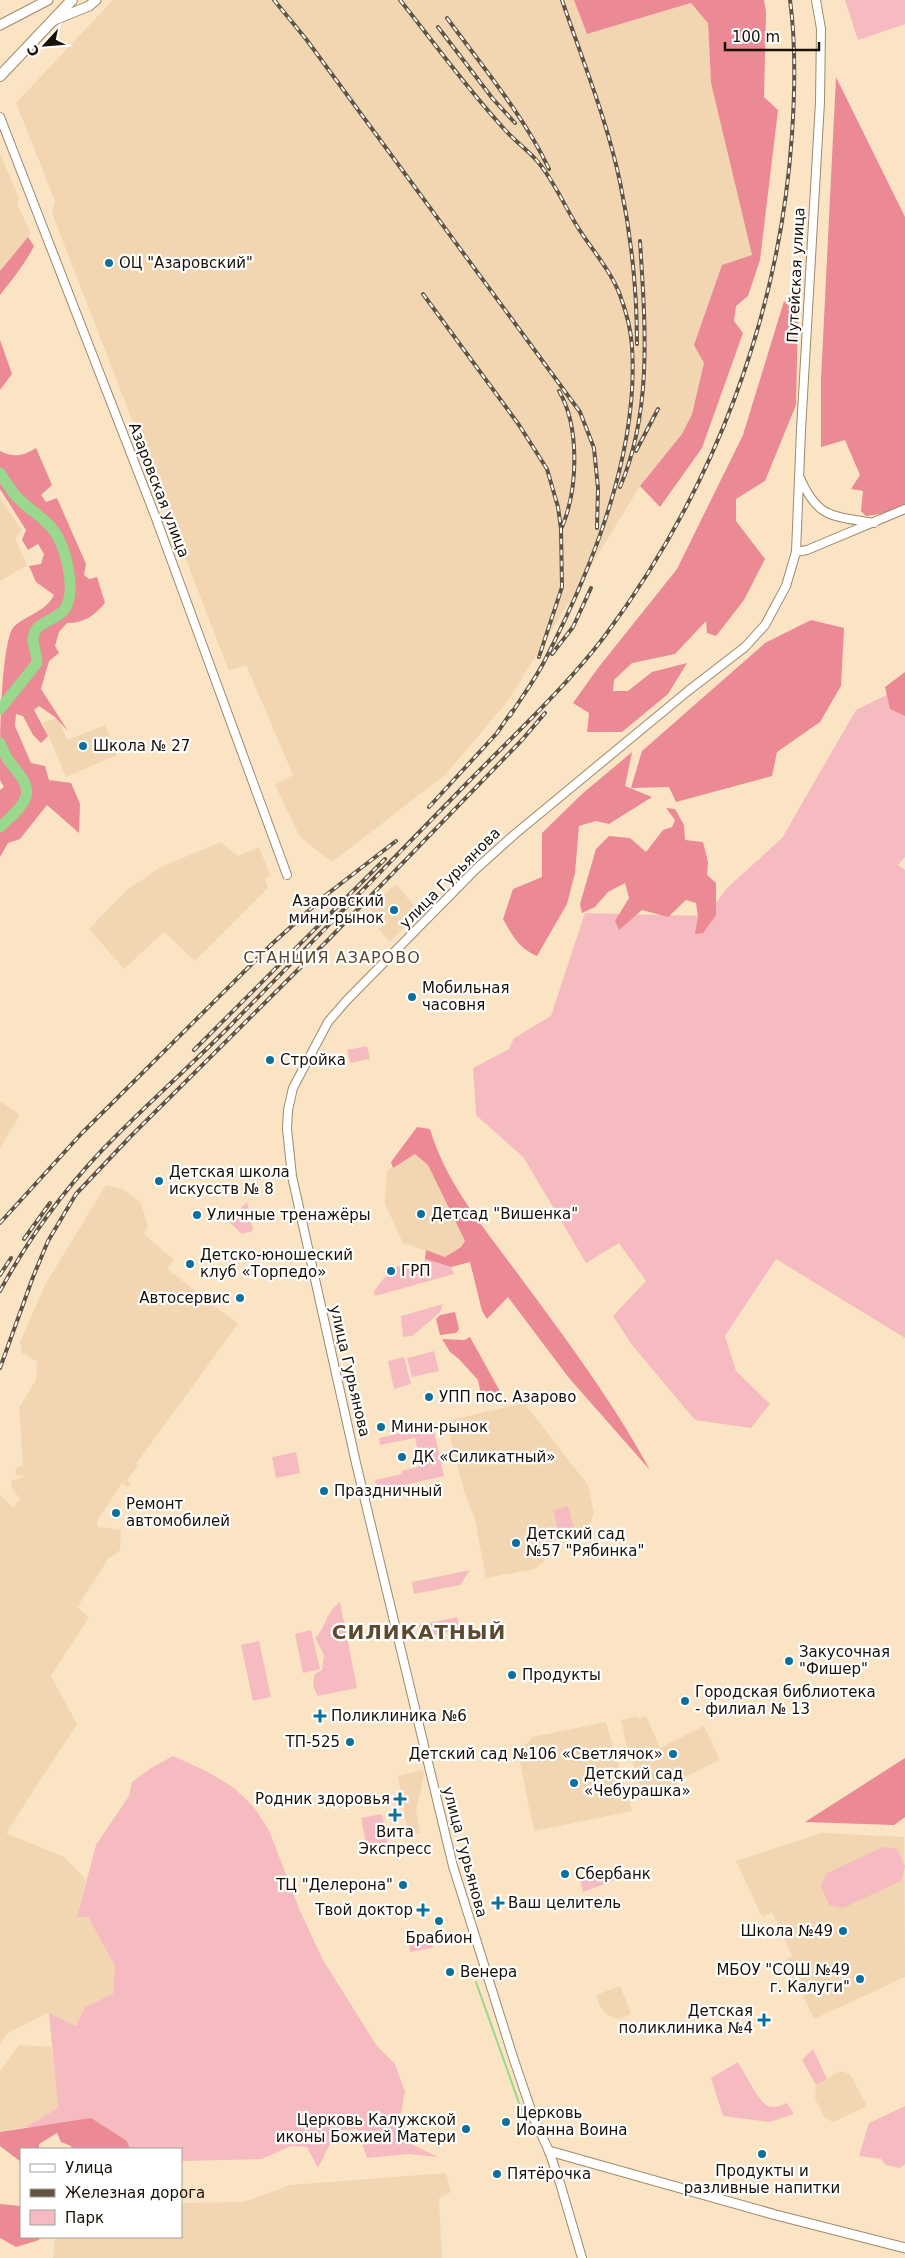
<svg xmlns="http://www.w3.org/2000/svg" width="905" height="2258" viewBox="0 0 905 2258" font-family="'DejaVu Sans',sans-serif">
<rect width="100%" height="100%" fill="#fbe4c4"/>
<path fill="#f1d6b1" d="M113 0H574L587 34 692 3 708 23 711 83 752 255 704 363 692 414 682 434 640 486 508 701 445 775 332 862 300 837 275 785 293 775 246 665 229 671 52 213 55 201 16 103Z
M0 153 19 198 17 204 31 233 0 271Z
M0 498 22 530 15 538 27 565 0 581Z
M58 717 67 740 105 725 117 755 66 777 43 723Z
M221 842 238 856 259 847 270 875 265 879 268 888 195 961 164 932 124 969 89 929 127 890 159 868Z
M396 884 420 913 389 942 379 929 384 924 369 907Z
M0 1101 20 1115 0 1148Z
M415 1154 428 1165 466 1241 461 1247 445 1257 403 1243 385 1204 387 1171Z
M106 1185 123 1189 141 1203 148 1227 144 1234 174 1260 167 1269 238 1324 136 1464 138 1466 127 1480 131 1483 128 1487 122 1483 97 1521 98 1527 121 1530 120 1550 108 1559 78 1606 71 1602 89 1617 51 1676 77 1724 6 1833 64 1857 86 1880 77 1917H88L115 1966 113 1995 85 2007 76 2026 48 2013 8 2033 0 2043V1495L13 1507 20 1499 12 1488 11 1481 27 1476 15 1475 17 1467 23 1466 19 1408 36 1380 37 1362 22 1353 20 1342 45 1285Z
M524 1403 588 1485 594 1513 590 1523 576 1533 557 1538 543 1562 535 1569 486 1578 475 1519 465 1494 446 1421Z
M637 1716 639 1719 646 1716 660 1748 704 1726 720 1760 677 1781V1784L645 1800 626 1742 621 1720Z
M606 1722 632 1811 534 1831 518 1752 533 1737Z
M423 1770 424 1775 416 1810 420 1833 408 1834 398 1776Z
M822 1833 904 1837 905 1977 814 2019 797 1983 793 1984 789 1976 792 1974 785 1960 792 1956 772 1912 762 1917 736 1861Z
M620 1986 630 2011V2014L619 2019 606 2014 600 2007 596 1995Z
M19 2045 52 2047 58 2108 25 2127 0 2132V2071Z
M840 2071 850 2074 867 2106 833 2122 825 2118 815 2099 816 2085Z
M446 2173 451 2192 439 2198 442 2258H53L55 2237H181V2203L244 2202 290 2185Z"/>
<path fill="#f6bbc0" d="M845 0H905V24L858 40Z
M905 686V857L898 865 905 870V1338L776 1259 725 1336 736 1371 770 1404 751 1428 695 1420 632 1345 613 1316 646 1281 619 1243 586 1263 524 1158 476 1115 473 1068 509 1049 514 1038 551 1016 585 913 707 916 726 889 782 838 856 710Z
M367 1046 370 1059 350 1063 347 1050Z
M247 1202 253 1231 242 1234 228 1221Z
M425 1259 451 1267 454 1274 375 1296 374 1291C381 1283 383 1275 395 1273L397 1266 417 1271 422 1269Z
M443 1304 440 1312 429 1322 412 1336 403 1337 401 1316Z
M434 1351 439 1371 412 1377 407 1358Z
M404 1357 411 1384 394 1389 388 1361Z
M433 1426 444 1476 378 1491 375 1480 402 1474V1471L421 1466 415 1438 380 1445 379 1438Z
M296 1452 300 1473 276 1478 272 1457Z
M568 1506 575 1532 560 1536 553 1510Z
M470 1570 460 1585 414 1594 412 1582Z
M340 1602 357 1688 318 1696C313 1688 312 1683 315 1674L322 1670 324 1655 315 1638C327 1627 324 1614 340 1602Z
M457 1617 460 1629 422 1638 419 1625Z
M311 1630 320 1669 303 1673 295 1634Z
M259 1641 271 1697 253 1701 241 1645Z
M173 1756 204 1770 233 1787 253 1806 269 1830 300 1911 323 1960 377 2046 395 2064 405 2092 400 2118 407 2142 438 2157 408 2154 367 2158 357 2129 337 2130 318 2168 307 2147 291 2146 262 2159 181 2161V2149H130L127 2141 25 2127 58 2108 49 2013 76 2026 85 2007 113 1994 115 1966 88 1917H77L96 1845 129 1796 132 1782 151 1768Z
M382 1814 388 1845 367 1849 361 1818Z
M883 1847 897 1849 905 1866 901 1881 843 1908 829 1905 821 1886 827 1873Z
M610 1868 615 1880 583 1892 579 1877Z
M430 1934 433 1948 410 1952 408 1938Z
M813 2049 827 2079 816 2085 802 2060Z
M738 2062C745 2073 758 2101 768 2106 774 2109 782 2105 787 2103L794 2114 770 2122 723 2116 711 2078Z
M905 2106V2164L900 2168 886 2165 881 2159 859 2156 869 2123Z"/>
<path fill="#eb8995" d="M574 0H764L766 12 764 97 778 110 760 260 748 296 736 306 734 321 743 333 702 448 660 507 640 486 682 434 692 414 704 363 694 345 722 265 752 255 711 83 708 23 691 3 587 34Z
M836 77 905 217V504L887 513 866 516 861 511 863 491 851 489 860 475 845 440 821 447V380Z
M28 237 34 246C25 264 12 280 0 295V271Z
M784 301 798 315 796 405 765 481 736 499V521L765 559 744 600 716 636 707 633 706 621 675 654 632 663 614 680 613 691H628L652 672 687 663 668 694 622 732H587L589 713 573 703 598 668 677 569 743 435Z
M0 340 12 374 0 390Z
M36 448 52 485 41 495 46 502 57 498 86 564 84 575 89 579 97 577 105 603C94 616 84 623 67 623L59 632 55 646 59 653 49 661 41 689 68 731 55 717 39 706 34 710 48 736 41 743 33 735 23 716 16 714 15 726 31 763 45 766 49 780 71 783 80 804 79 833 47 805 20 839 8 843 0 857V790L4 787 0 780C0 743 0 662 11 631 18 617 45 614 54 595L36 582 29 566 41 564 44 554 38 544 28 550 22 540 26 530 0 489V451C14 458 23 456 36 448Z
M811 620 844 628 841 686 820 722 777 752 772 776 676 802 669 787 631 788 642 751 765 643Z
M905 672V716L890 709 885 687Z
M632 752 625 786 652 797 609 824 596 821 579 826 575 873 567 904 537 956C519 949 512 935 503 919L513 889 542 877V833L582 794Z
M666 808 675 809 684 825 685 840 703 842 708 862 707 875 716 883V915L703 933 695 934 698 917 696 903 686 900 668 917 642 910 619 930 615 921 629 898 625 883 608 892 595 907 582 913 580 904 596 849 609 836 630 838 646 852 663 830 672 827 675 820Z
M417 1127 430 1129C445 1180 478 1220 509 1262 558 1328 611 1398 650 1470L569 1378 508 1297 487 1319 482 1311 470 1262 451 1267 425 1259 426 1250 445 1257 461 1247 465 1241 428 1165 415 1154 393 1168 391 1162Z
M455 1312 459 1329 456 1333 440 1335 436 1319 440 1315Z
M470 1337 502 1395 483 1405 478 1380 459 1359 450 1352 442 1339 465 1340Z
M905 1758V1817L894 1825 805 1822Z
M91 2118 127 2141 130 2149H72L71 2146 61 2142 57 2133 39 2144V2149H21V2162L0 2146V2132Z
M0 2204 21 2206V2237H40L39 2240 16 2247 0 2238Z"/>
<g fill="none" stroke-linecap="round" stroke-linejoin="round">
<path stroke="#99d88d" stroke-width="2" d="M476 1982 529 2131"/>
<path stroke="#99d88d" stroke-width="11" d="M0 473C6 482 12 493 20 500 31 511 45 518 54 531 66 547 76 589 66 607 58 622 32 620 33 641 34 649 37 655 37 663L0 709
M0 743C3 749 5 756 9 761 17 772 33 786 24 801 19 811 8 819 0 827"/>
<g stroke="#9e896c" stroke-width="10">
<path id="tertiary" d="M0 117 154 513 287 875
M800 478C818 519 833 516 874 523
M796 552 807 550 905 509
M582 2258 560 2183 549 2151 534 2119 513 2057 453 1866 356 1463 292 1176 287 1129 288 1110 293 1088 328 1022 347 1000 476 869 515 834 688 691 745 647 765 625 786 586 796 552 801 430 820 102 821 29 816 0"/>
</g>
<g stroke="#9e896c" stroke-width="11">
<path id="secondary" d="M52 21 89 6 96 0
M0 25 48 0
M549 2151 776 2215 905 2248"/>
</g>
<g stroke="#9e896c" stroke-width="12">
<path id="primary" d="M0 76 72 0"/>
</g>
<use href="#tertiary" stroke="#fff" stroke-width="8"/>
<use href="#secondary" stroke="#fff" stroke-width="9"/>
<use href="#primary" stroke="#fff" stroke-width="10"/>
<g stroke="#615443" stroke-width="4">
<path id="rail" d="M274 0 306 39 580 412 594 448 598 488 597 528
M400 0C435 44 468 90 506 131 516 142 529 151 538 162 554 181 564 205 577 226 591 249 610 269 620 295 626 311 631 330 632 347 639 452 592 569 545 660 535 680 521 698 510 716
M562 0C582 59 607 120 620 182 631 234 637 291 637 344
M447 18C482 66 524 116 549 169
M438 27 493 99 515 123
M423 294 519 425 547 469 558 507 561 529 562 587 539 657
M559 391C580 427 578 489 562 527
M636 451 658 409
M620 487C653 411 645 322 640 241
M552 654 573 627 591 588
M429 807 497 733 512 711
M194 1050 385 859
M0 1223 81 1134 273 943 326 895 396 841
M24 1239 50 1203
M0 1275 11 1258
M0 1291C31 1234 72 1179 118 1134 154 1098 191 1065 226 1030 308 947 389 864 469 781 514 735 565 688 604 637 713 491 780 316 792 134 795 90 796 44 790 0
M0 1368 33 1277 48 1241 76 1194 130 1137 328 940 522 740 545 713"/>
</g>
<use href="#rail" stroke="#fff" stroke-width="2" stroke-dasharray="5.5" stroke-linecap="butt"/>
</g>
<g fill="#0c709d" stroke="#fff" stroke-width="2">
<circle cx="109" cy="263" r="5"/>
<circle cx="83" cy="746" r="5"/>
<circle cx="394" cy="910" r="5"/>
<circle cx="412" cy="997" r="5"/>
<circle cx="270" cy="1060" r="5"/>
<circle cx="159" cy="1181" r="5"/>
<circle cx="421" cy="1214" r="5"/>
<circle cx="197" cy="1215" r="5"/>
<circle cx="190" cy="1264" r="5"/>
<circle cx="391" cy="1271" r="5"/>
<circle cx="240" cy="1298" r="5"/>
<circle cx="429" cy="1397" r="5"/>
<circle cx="381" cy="1427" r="5"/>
<circle cx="402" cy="1457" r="5"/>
<circle cx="324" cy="1491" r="5"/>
<circle cx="116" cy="1513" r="5"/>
<circle cx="516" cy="1543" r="5"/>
<circle cx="789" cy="1661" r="5"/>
<circle cx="512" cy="1675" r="5"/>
<circle cx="685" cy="1701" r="5"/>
<path d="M317.5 1708.5h5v5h5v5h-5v5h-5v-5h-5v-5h5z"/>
<circle cx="350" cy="1742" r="5"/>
<circle cx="673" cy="1754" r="5"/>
<circle cx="574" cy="1783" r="5"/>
<path d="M397.5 1791.5h5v5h5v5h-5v5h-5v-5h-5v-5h5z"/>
<path d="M392.5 1807.5h5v5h5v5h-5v5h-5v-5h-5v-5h5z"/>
<circle cx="565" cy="1874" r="5"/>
<circle cx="403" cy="1885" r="5"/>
<path d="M495.5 1895.5h5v5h5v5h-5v5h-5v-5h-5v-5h5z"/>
<path d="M420.5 1902.5h5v5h5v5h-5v5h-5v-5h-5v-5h5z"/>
<circle cx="439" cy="1921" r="5"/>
<circle cx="843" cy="1931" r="5"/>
<circle cx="450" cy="1972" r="5"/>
<circle cx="860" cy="1979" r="5"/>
<path d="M761.5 2012.5h5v5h5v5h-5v5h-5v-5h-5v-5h5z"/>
<circle cx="506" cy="2122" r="5"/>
<circle cx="466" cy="2129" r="5"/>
<circle cx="762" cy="2154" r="5"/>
<circle cx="497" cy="2174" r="5"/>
</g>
<g text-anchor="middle" stroke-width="4.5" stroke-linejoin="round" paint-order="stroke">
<g font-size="15" fill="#191106" stroke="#fff" text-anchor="start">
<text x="119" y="268">ОЦ "Азаровский"</text>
<text x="93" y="751">Школа № 27</text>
<text x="384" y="906" text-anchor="end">Азаровский<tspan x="384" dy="17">мини-рынок</tspan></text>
<text x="422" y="993">Мобильная<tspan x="422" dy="17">часовня</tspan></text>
<text x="280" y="1065">Стройка</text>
<text x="169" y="1177">Детская школа<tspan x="169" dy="17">искусств № 8</tspan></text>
<text x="431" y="1219">Детсад "Вишенка"</text>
<text x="207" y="1220">Уличные тренажёры</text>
<text x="200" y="1260">Детско-юношеский<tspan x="200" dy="17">клуб «Торпедо»</tspan></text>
<text x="401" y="1276">ГРП</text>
<text x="230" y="1303" text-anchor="end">Автосервис</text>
<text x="439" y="1402">УПП пос. Азарово</text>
<text x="391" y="1432">Мини-рынок</text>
<text x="412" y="1462">ДК «Силикатный»</text>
<text x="334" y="1496">Праздничный</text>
<text x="126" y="1509">Ремонт<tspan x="126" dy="17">автомобилей</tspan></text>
<text x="526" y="1539">Детский сад<tspan x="526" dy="17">№57 "Рябинка"</tspan></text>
<text x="799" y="1657">Закусочная<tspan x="799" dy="17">"Фишер"</tspan></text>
<text x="522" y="1680">Продукты</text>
<text x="695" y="1697">Городская библиотека<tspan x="695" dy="17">- филиал № 13</tspan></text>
<text x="331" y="1721">Поликлиника №6</text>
<text x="340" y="1747" text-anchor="end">ТП-525</text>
<text x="663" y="1759" text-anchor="end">Детский сад №106 «Светлячок»</text>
<text x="584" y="1779">Детский сад<tspan x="584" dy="17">«Чебурашка»</tspan></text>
<text x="390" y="1804" text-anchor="end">Родник здоровья</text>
<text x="395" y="1837" text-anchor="middle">Вита<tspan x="395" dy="17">Экспресс</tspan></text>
<text x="575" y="1879">Сбербанк</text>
<text x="393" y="1890" text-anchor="end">ТЦ "Делерона"</text>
<text x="508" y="1908">Ваш целитель</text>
<text x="413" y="1915" text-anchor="end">Твой доктор</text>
<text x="833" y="1936" text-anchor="end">Школа №49</text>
<text x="439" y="1943" text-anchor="middle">Брабион</text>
<text x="850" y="1975" text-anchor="end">МБОУ "СОШ №49<tspan x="850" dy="17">г. Калуги"</tspan></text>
<text x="460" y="1977">Венера</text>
<text x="753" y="2016" text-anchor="end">Детская<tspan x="753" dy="17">поликлиника №4</tspan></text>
<text x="516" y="2118">Церковь<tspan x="516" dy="17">Иоанна Воина</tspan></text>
<text x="456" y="2125" text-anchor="end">Церковь Калужской<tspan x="456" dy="17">иконы Божией Матери</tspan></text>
<text x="762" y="2176" text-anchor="middle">Продукты и<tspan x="762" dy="17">разливные напитки</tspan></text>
<text x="507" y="2179">Пятёрочка</text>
</g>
<g font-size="15" fill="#191106" stroke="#fff">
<text transform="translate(796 275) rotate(-87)" y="5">Путейская улица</text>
<text transform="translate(159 490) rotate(69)" y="5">Азаровская улица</text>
<text transform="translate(450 878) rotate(-45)" y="5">улица Гурьянова</text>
<text transform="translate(350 1371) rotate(77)" y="5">улица Гурьянова</text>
<text transform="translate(465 1852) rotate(75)" y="5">улица Гурьянова</text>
</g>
<g font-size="16" letter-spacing="1" fill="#5c492e" stroke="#fff">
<text x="332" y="963">СТАНЦИЯ АЗАРОВО</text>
</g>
<g font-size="20" font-weight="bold" letter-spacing="1" fill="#5c492e" stroke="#fff">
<text x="419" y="1639">СИЛИКАТНЫЙ</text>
</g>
</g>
<rect x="20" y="2148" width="162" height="90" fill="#ffffff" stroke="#a3a09b"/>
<rect x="30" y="2164" width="25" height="8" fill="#ffffff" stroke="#a3a09b"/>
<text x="65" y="2173" font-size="15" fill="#191106">Улица</text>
<rect x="30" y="2189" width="25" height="8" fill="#615443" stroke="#a3a09b"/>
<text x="65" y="2198" font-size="15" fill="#191106">Железная дорога</text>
<rect x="30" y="2210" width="25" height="15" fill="#f6bbc0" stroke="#a3a09b"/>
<text x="65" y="2223" font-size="15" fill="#191106">Парк</text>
<g transform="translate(45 45) rotate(244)" stroke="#ffffff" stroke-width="4" paint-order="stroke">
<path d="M0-4L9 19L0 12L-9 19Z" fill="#191106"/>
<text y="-8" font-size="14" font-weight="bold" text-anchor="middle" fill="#191106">С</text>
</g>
<path d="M725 42v8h94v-8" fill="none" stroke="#191106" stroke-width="2.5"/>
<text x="732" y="42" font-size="15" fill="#191106" stroke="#ffffff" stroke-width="4" paint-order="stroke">100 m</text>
</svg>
